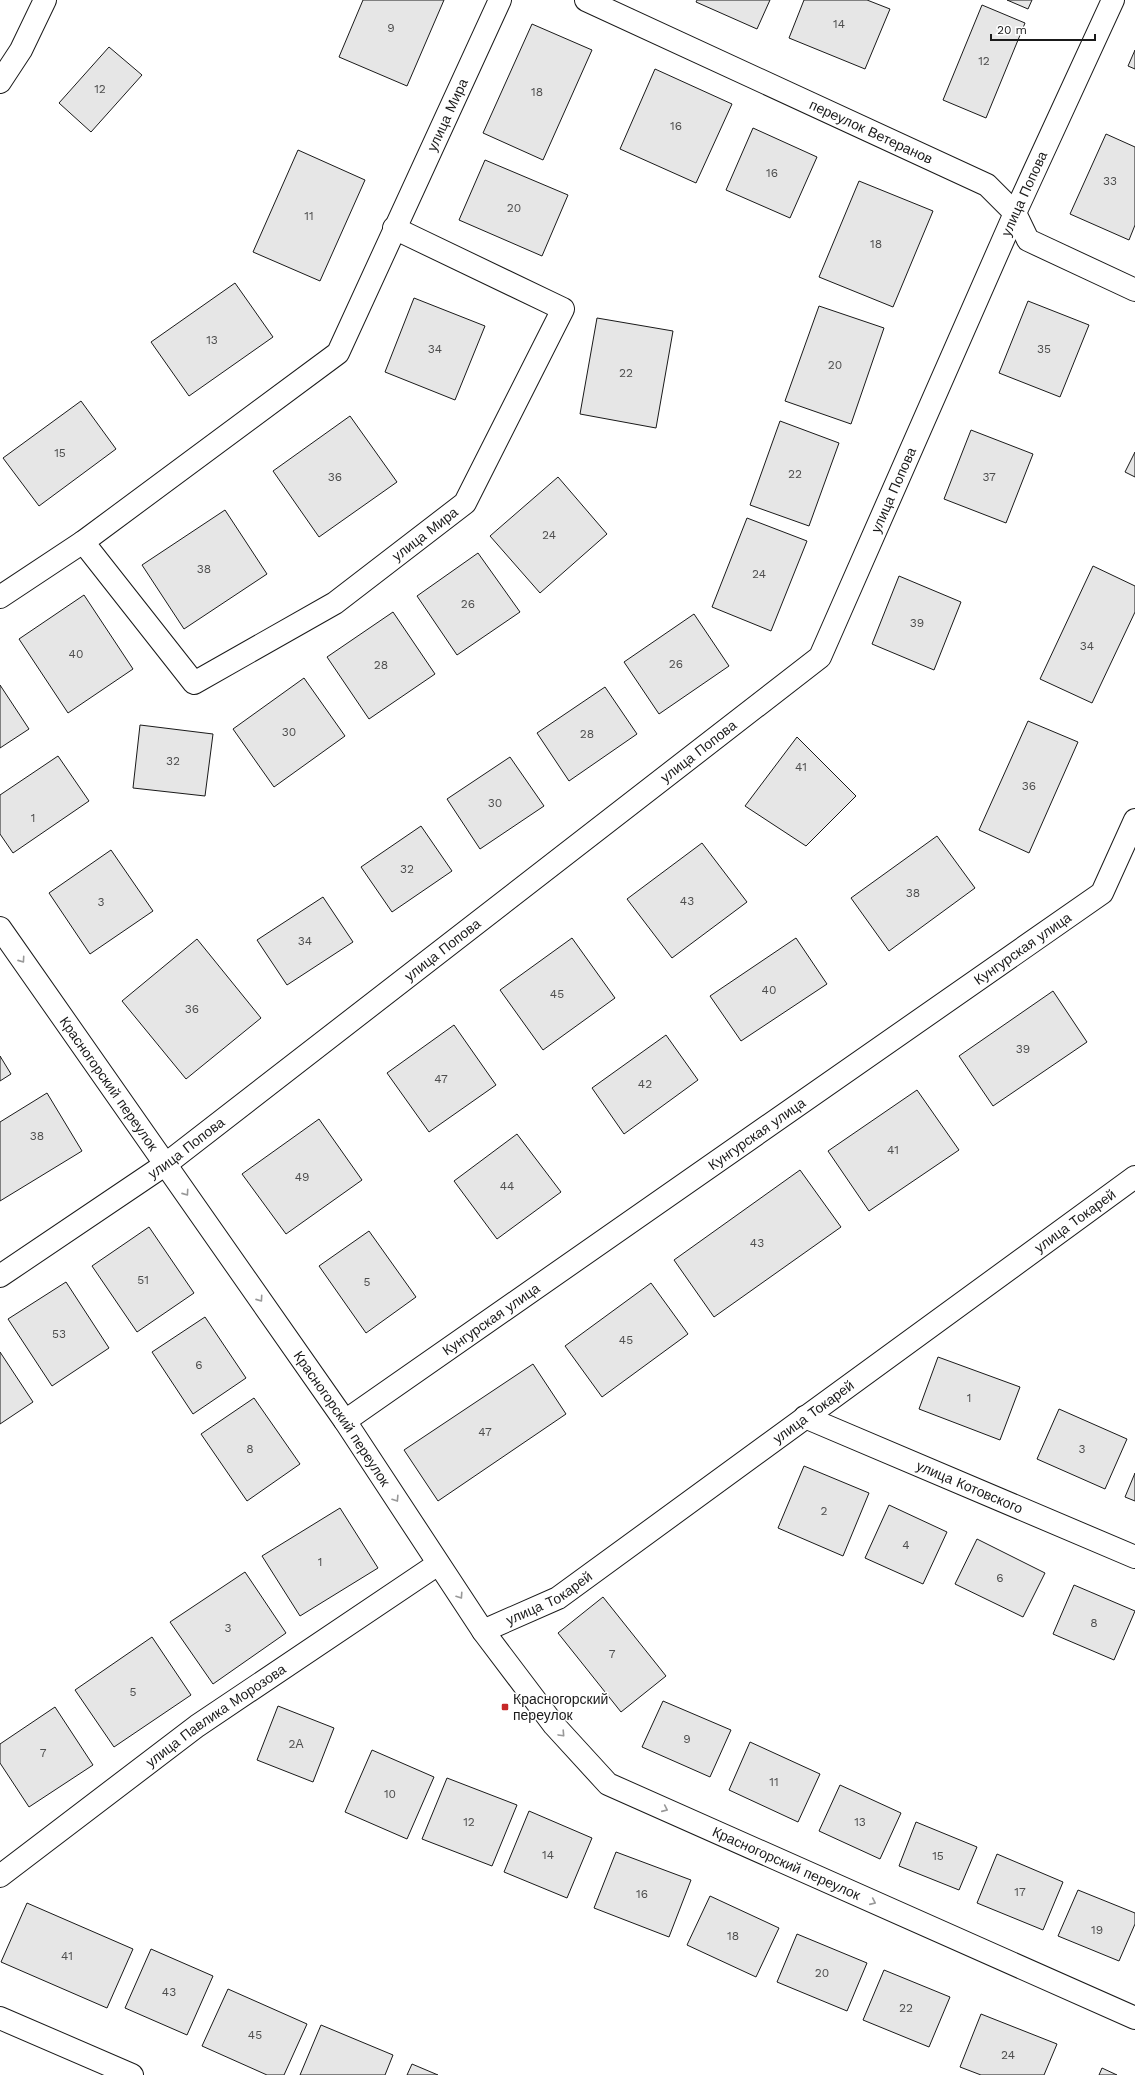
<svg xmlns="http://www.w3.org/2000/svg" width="1135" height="2075" viewBox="0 0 1135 2075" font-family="'Work Sans',sans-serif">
<rect width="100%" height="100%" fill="#fff"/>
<path fill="#e6e6e6" stroke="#1a1a1a" d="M363 0H444L407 86 339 57Z
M697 0H770L757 29 696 2Z
M804 0H867L890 9 865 69 789 38Z
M1007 0H1032L1028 9Z
M982 5 1025 23 986 118 943 100Z
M532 24 592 50 543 160 483 133Z
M109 47 142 75 91 132 59 103Z
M1135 50V69L1128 66Z
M655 69 732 104 696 183 620 149Z
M753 128 817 157 790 218 726 190Z
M1106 134 1135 147V225L1129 240 1070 214Z
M298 150 365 180 320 281 253 252Z
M485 160 568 195 542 256 459 220Z
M859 181 933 211 893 307 819 277Z
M235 283 273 337 189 396 151 342Z
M414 298 485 326 455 400 385 372Z
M1028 301 1089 325 1060 397 999 373Z
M819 306 884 328 851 424 785 401Z
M597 318 673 331 656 428 580 414Z
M81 401 116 449 39 506 3 458Z
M350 416 397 482 319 537 273 471Z
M780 421 839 443 809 526 750 505Z
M971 430 1033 454 1006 523 944 499Z
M1135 452V477L1125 472Z
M558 477 607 534 540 593 490 536Z
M225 510 267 574 184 629 142 565Z
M747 518 807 541 771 631 712 607Z
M478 553 520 612 457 655 417 596Z
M1093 566 1135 586V612L1092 703 1040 679Z
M899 576 961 602 934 670 872 644Z
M84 595 133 669 68 713 19 639Z
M393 612 435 674 369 719 327 657Z
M694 614 729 666 659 714 624 662Z
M304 678 345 736 274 787 233 729Z
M0 685 29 729 0 748Z
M605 687 637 734 569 781 537 733Z
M1028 721 1078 742 1029 853 979 830Z
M140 725 213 734 205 796 133 788Z
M797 737 856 796 806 846 745 806Z
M58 756 89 801 13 853 0 834V795Z
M510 757 544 806 480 849 447 799Z
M421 826 452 871 392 912 361 867Z
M937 836 975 888 889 951 851 898Z
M702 843 747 902 672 958 627 899Z
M111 850 153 911 90 954 49 893Z
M323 897 353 942 287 985 257 940Z
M572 938 615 998 543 1050 500 990Z
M796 938 827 984 741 1041 710 996Z
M197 939 261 1018 186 1079 122 1001Z
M1053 991 1087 1042 993 1106 959 1056Z
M454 1025 496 1085 429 1132 387 1073Z
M666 1035 698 1080 624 1134 592 1088Z
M0 1056 11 1074 0 1081Z
M917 1090 959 1150 869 1211 828 1151Z
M47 1093 82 1151 0 1201V1122Z
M319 1119 362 1180 286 1234 242 1174Z
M517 1134 561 1192 497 1239 454 1181Z
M800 1170 841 1227 714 1317 674 1260Z
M149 1227 194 1293 137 1332 92 1266Z
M369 1231 416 1297 366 1333 319 1266Z
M66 1282 109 1348 52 1386 8 1319Z
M651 1283 688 1334 602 1397 565 1346Z
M205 1317 246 1378 193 1414 152 1352Z
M0 1352 33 1402 0 1424Z
M938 1357 1020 1387 1000 1440 919 1409Z
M533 1364 566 1414 438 1501 404 1450Z
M254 1398 300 1464 247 1501 201 1434Z
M1059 1409 1127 1439 1105 1489 1037 1459Z
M804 1466 869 1493 843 1556 778 1528Z
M1135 1473V1501L1125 1497Z
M889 1505 947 1532 923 1584 865 1558Z
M340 1508 378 1568 300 1616 262 1556Z
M977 1539 1045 1573 1023 1617 955 1584Z
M245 1572 286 1633 213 1684 170 1622Z
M1074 1585 1135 1611 1114 1660 1053 1634Z
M603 1597 666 1676 621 1712 558 1633Z
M152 1637 191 1695 114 1747 75 1690Z
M663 1701 731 1730 710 1777 642 1747Z
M278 1706 334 1728 313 1782 257 1760Z
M55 1707 93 1765 29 1807 0 1763V1744Z
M750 1742 820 1774 798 1822 729 1790Z
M372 1750 434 1777 407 1839 345 1812Z
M447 1778 517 1805 492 1866 422 1839Z
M840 1785 901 1813 880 1859 819 1831Z
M529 1811 592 1838 567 1898 504 1872Z
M916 1822 977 1847 959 1890 899 1866Z
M616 1852 691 1880 669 1937 594 1908Z
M997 1854 1063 1882 1043 1930 977 1903Z
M1078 1890 1135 1913V1924L1119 1961 1058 1936Z
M710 1896 779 1928 756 1977 687 1945Z
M27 1903 133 1949 107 2008 1 1962Z
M797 1934 867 1963 847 2011 777 1982Z
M151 1949 213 1976 187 2035 125 2008Z
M884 1970 950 1997 929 2047 863 2020Z
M228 1989 307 2024 284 2075H267L202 2046Z
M981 2014 1057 2044 1044 2075H981L960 2067Z
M321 2025 393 2055 385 2075H300Z
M412 2064 438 2075H407Z
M1102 2068 1117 2075H1099Z"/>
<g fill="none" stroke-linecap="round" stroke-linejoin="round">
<g stroke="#1a1a1a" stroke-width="24">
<g id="street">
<path id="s1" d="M586 0 987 185 1015 213 1028 240 1135 290"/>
<path d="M0 82 21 50 45 0"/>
<path id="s2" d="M83 542 194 683 335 603 465 503 563 309 394 228"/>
<path id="s3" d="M0 597 83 542 338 353 500 0"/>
<path id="s4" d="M0 928 345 1421 483 1631 554 1725 608 1784 1135 2018"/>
<path id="s5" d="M0 1276 166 1164 820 657 1015 213 1113 0"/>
<path id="s6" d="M805 1417 1135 1557"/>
<path id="s7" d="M345 1421 1102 893 1135 820"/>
<path id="s8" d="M483 1631 558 1598 1135 1177"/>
<path id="s9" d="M0 1876 197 1726 438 1564"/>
<path d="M0 2018 132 2075"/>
</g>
</g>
<use href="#street" stroke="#fff" stroke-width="22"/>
</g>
<defs><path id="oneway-chevron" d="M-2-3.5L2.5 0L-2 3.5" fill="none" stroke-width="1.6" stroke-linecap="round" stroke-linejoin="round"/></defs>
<g stroke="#989898">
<use href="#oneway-chevron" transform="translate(22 960) rotate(55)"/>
<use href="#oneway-chevron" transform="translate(186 1193) rotate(55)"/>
<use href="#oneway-chevron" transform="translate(260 1299) rotate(55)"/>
<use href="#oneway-chevron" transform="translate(396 1499) rotate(57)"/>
<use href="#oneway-chevron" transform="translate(460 1596) rotate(56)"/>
<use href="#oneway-chevron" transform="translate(562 1734) rotate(47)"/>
<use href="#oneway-chevron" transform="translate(665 1809) rotate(24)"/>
<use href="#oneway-chevron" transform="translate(873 1902) rotate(24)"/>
</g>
<rect fill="#c62828" stroke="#fff" stroke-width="1.5" x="501" y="1703" width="8" height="8" rx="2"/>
<g text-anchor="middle" stroke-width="3" stroke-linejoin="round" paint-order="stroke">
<g font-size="12" fill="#4d4d4d">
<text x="839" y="28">14</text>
<text x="391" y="32">9</text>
<text x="984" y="65">12</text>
<text x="100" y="93">12</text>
<text x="537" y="96">18</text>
<text x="676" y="130">16</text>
<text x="772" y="177">16</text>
<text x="1110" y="185">33</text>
<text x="514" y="212">20</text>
<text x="309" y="220">11</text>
<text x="876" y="248">18</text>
<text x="212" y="344">13</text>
<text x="435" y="353">34</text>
<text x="1044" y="353">35</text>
<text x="835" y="369">20</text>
<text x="626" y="377">22</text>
<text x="60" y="457">15</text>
<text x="795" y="478">22</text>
<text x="335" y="481">36</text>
<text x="989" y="481">37</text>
<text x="549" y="539">24</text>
<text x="204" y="573">38</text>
<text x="759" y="578">24</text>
<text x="468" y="608">26</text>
<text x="917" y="627">39</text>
<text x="1087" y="650">34</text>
<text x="76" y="658">40</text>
<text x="676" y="668">26</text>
<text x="381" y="669">28</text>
<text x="289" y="736">30</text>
<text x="587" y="738">28</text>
<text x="173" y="765">32</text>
<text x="801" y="771">41</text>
<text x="1029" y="790">36</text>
<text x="495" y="807">30</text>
<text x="33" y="822">1</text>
<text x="407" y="873">32</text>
<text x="913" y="897">38</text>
<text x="687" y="905">43</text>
<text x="101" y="906">3</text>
<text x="305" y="945">34</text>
<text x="769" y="994">40</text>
<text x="557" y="998">45</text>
<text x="192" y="1013">36</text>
<text x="1023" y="1053">39</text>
<text x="441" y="1083">47</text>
<text x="645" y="1088">42</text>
<text x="37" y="1140">38</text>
<text x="893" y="1154">41</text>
<text x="302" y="1181">49</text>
<text x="507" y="1190">44</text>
<text x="757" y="1247">43</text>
<text x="143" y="1284">51</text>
<text x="367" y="1286">5</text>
<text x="59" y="1338">53</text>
<text x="626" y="1344">45</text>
<text x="199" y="1369">6</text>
<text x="969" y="1402">1</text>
<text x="485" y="1436">47</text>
<text x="250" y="1453">8</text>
<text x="1082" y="1453">3</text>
<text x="824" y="1515">2</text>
<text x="906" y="1549">4</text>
<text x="320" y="1566">1</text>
<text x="1000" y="1582">6</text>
<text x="1094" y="1627">8</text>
<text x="228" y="1632">3</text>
<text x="612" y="1658">7</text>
<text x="133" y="1696">5</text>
<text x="687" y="1743">9</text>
<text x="296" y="1748">2А</text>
<text x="43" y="1757">7</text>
<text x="774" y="1786">11</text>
<text x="390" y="1798">10</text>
<text x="469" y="1826">12</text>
<text x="860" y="1826">13</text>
<text x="548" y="1859">14</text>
<text x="938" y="1860">15</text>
<text x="1020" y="1896">17</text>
<text x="642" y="1898">16</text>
<text x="1097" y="1934">19</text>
<text x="733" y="1940">18</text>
<text x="67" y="1960">41</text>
<text x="822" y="1977">20</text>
<text x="169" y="1996">43</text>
<text x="906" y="2012">22</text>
<text x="255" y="2039">45</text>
<text x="1008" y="2059">24</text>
</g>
<g font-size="14" fill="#1a1a1a" stroke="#fff">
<text dy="5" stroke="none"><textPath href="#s3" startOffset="679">улица Мира</textPath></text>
<text dy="5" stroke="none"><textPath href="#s1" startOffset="314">переулок Ветеранов</textPath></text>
<text dy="5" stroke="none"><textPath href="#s5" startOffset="1534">улица Попова</textPath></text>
<text dy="5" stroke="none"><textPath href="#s5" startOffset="1210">улица Попова</textPath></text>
<text dy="5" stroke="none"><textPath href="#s2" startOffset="455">улица Мира</textPath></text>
<text dy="5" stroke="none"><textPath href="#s5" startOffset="874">улица Попова</textPath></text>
<text dy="5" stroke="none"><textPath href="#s7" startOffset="826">Кунгурская улица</textPath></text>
<text dy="5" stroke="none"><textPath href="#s5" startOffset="550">улица Попова</textPath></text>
<text dy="5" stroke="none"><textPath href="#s4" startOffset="190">Красногорский переулок</textPath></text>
<text dy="5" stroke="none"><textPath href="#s7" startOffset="502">Кунгурская улица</textPath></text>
<text dy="5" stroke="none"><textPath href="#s5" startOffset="226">улица Попова</textPath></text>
<text dy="5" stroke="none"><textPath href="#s8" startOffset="722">улица Токарей</textPath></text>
<text dy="5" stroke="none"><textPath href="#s7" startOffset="178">Кунгурская улица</textPath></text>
<text dy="5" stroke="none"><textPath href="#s8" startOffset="398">улица Токарей</textPath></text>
<text dy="5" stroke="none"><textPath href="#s4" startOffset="598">Красногорский переулок</textPath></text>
<text dy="5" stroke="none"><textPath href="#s6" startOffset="179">улица Котовского</textPath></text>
<text dy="5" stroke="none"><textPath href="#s8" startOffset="74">улица Токарей</textPath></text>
<text dy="5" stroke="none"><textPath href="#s9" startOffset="269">улица Павлика Морозова</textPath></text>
<text dy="5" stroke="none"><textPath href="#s4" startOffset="1246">Красногорский переулок</textPath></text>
</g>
<g font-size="14" fill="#1a1a1a" stroke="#fff" text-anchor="start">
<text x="513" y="1704">Красногорский<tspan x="513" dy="16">переулок</tspan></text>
</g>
</g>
<path d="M991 34v6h104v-6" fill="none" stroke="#1a1a1a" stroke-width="2"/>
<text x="997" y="34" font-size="12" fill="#1a1a1a" stroke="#ffffff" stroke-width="3" paint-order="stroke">20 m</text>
</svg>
